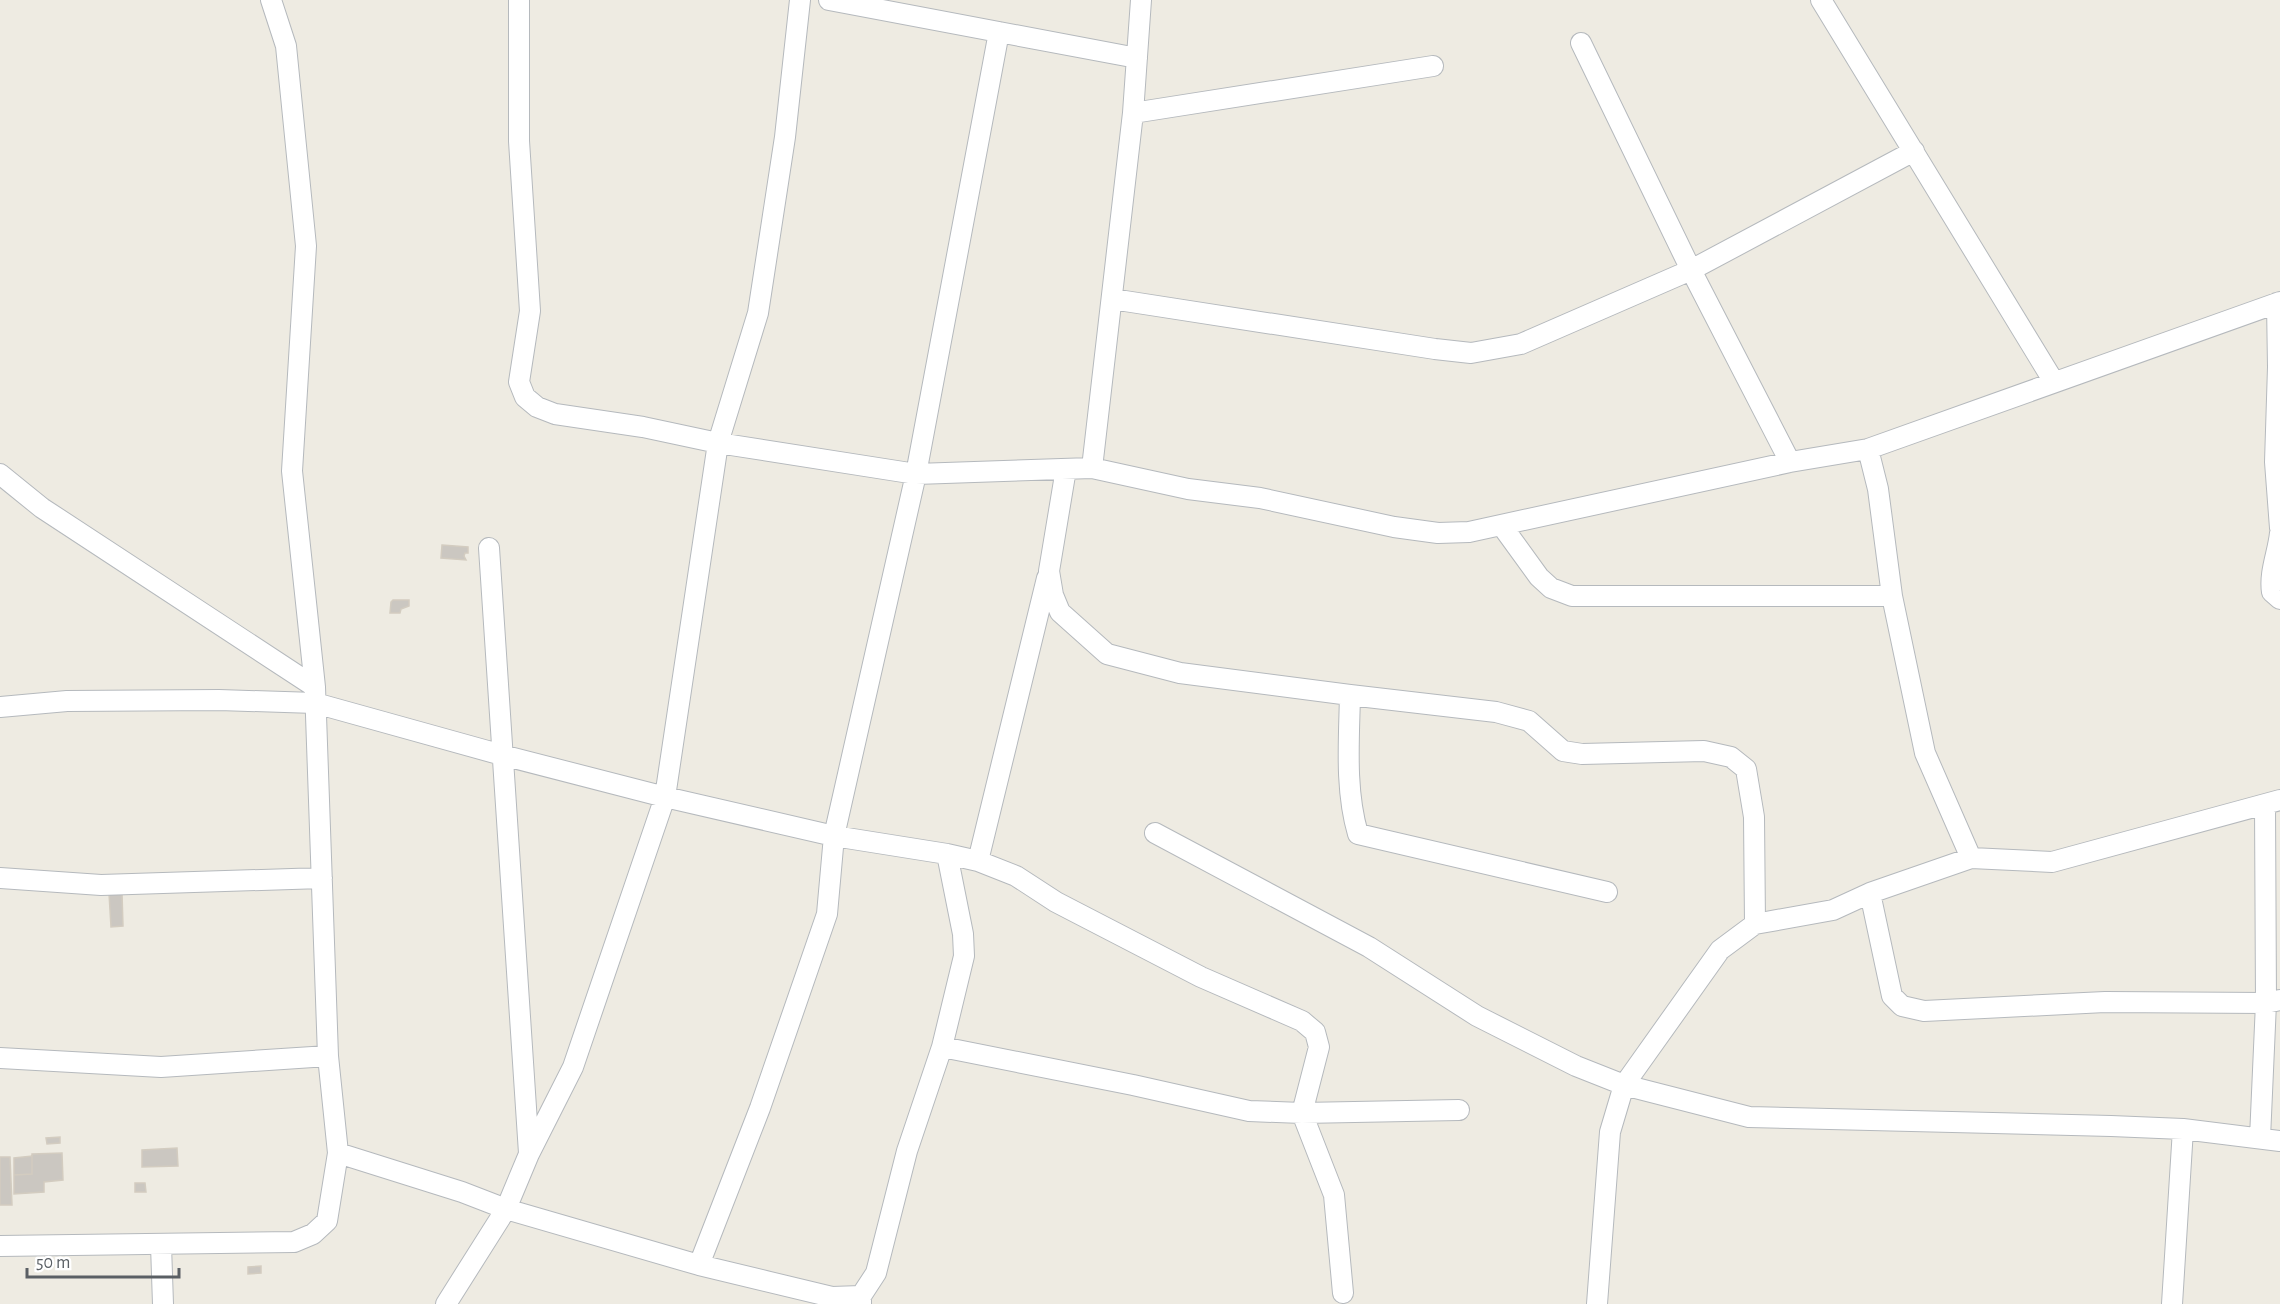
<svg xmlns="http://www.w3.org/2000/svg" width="2280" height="1304" viewBox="0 0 2280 1304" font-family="'Alegreya Sans',sans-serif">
<rect width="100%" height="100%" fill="#eeebe2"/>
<path fill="#cbc7c1" stroke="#d3ccc0" stroke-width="1.5" d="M442 545 468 547V553H465L464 556 466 560 441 558Z
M393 600H409V606L401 609 400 613H390L391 602Z
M109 893H122L123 926 111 927Z
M60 1137V1143L47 1144 46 1138Z
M177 1148 178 1166 142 1167V1150Z
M62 1153 63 1180 44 1182V1192L14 1194V1175L32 1174V1154Z
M32 1156V1174L14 1175V1158Z
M0 1157H10L12 1205H0Z
M135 1183H145L146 1192H135Z
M261 1266V1273L248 1274V1267Z"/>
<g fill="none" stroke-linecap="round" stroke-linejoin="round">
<g stroke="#b5b9bd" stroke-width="22">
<path id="street" d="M519 0V141L530 311 519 382 525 397 537 407 555 414 643 427 718 443 916 474 1092 468 1188 489 1260 498 1394 527 1438 533 1469 532 1790 462 1868 449 2280 302
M829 0 1137 58
M1821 0 2054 382
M1581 43 1691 270 1790 462
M1133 113 1433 66
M1112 299 1435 349 1471 353 1521 344 1691 270 1914 151
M2277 303 2278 367 2275 462 2280 528
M1868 449 1878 489 1892 596 1925 753 1971 858
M1092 468 1133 113 1141 0
M1066 469 1049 571 1053 595 1060 612 1107 654 1180 673 1350 695 1496 712 1529 721 1563 751 1582 754 1704 751 1731 757 1746 769 1754 817 1755 924
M0 474 42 508 315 687
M1502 526 1539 577 1551 588 1572 596H1892
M2280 533C2278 553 2269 572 2272 592L2280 599
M489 548 529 1153
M1350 695C1349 741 1345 790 1358 834L1607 892
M0 707 67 701 219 700 315 703 502 755 665 797 834 836 947 854 978 861 1016 876 1056 902 1201 977 1302 1021 1315 1032 1319 1047 1302 1113 1334 1195 1343 1293
M1155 833 1369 947 1477 1016 1576 1066 1624 1085 1749 1117 2111 1126 2183 1129 2280 1141
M978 861 1047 578
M0 878 101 885 322 878
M1870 893 1892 996 1902 1006 1924 1011 2105 1002 2266 1003 2280 1000
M942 1047 1133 1085 1249 1111 1302 1113 1459 1110
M0 1058 161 1067 328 1056
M2260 1138 2266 1003 2265 805
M338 1153 462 1192 506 1209 529 1154 573 1067 665 797 718 443 758 313 785 137 800 0
M161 1245 163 1304
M0 1246 294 1242 313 1234 327 1221 338 1153 328 1056 315 687 292 471 306 246 286 46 271 0
M699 1265 760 1108 827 914 834 836 916 474 999 32
M446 1304 506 1209 699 1265 832 1297 861 1296
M861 1304V1296L876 1273 907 1151 942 1047 964 956 963 934 947 854
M1597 1304 1610 1132 1624 1085 1720 950 1755 924 1833 910 1870 893 1971 858 2052 862 2280 800
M2172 1304 2183 1129"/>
</g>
<use href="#street" stroke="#fff" stroke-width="20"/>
</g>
<path d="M27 1268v9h152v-9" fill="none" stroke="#5a5f64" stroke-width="3"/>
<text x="36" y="1268" font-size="18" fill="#5a5f64" stroke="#ffffff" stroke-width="4.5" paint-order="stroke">50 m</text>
</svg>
